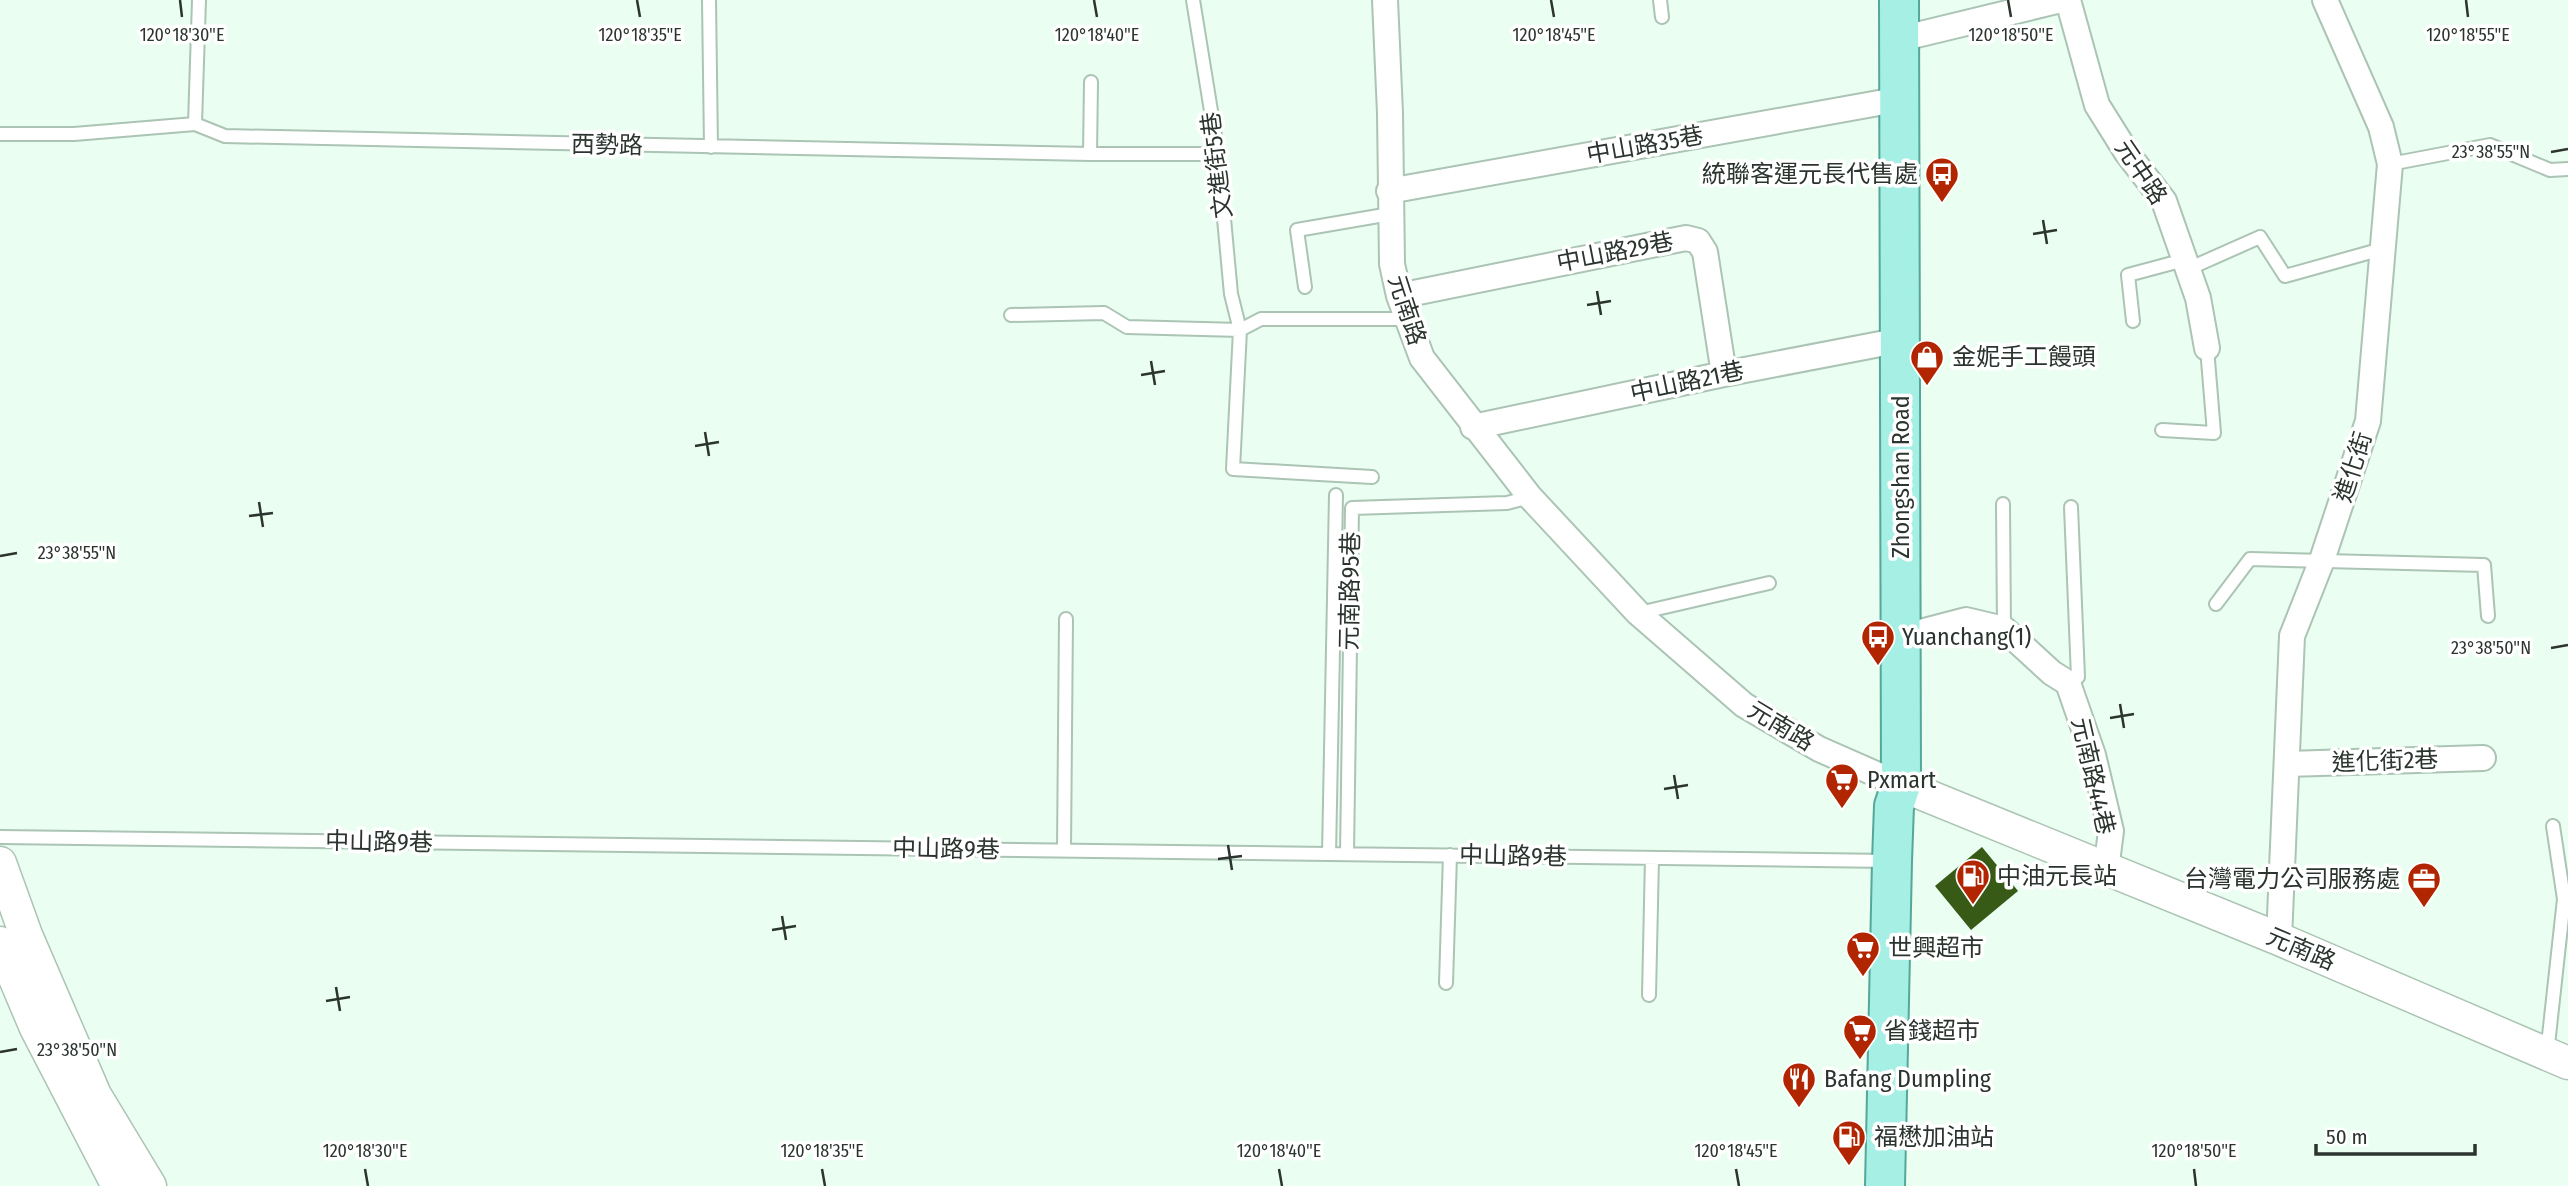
<svg xmlns="http://www.w3.org/2000/svg" width="2568" height="1186" viewBox="0 0 2568 1186" font-family="'Fira Sans Condensed','Noto Sans TC',sans-serif">
<rect width="100%" height="100%" fill="#eafef1"/>
<path fill="#375a17" d="M1982 847 2018 891 1971 930 1935 886Z"/>
<g fill="none" stroke-linecap="round" stroke-linejoin="round">
<g stroke="#abc4b4" stroke-width="16">
<path id="service" d="M709 0 711 147
M1660 0 1662 17
M195 124 199 0
M0 134H74L195 124 225 136 1090 154H1218
M1090 154 1091 82
M2390 164 2490 145 2550 170 2568 169
M2188 269 2260 237 2285 276 2382 249
M1305 287 1297 230 1390 214
M1011 315 1104 313 1127 327 1240 330 1231 294 1218 154 1193 0
M2133 321 2128 275 2184 260
M2162 430 2214 433 2207 348
M1372 477 1233 469 1240 330 1261 319H1407
M2003 504 2004 629
M2216 604 2250 559 2484 565 2488 616
M1639 613 1769 583
M2068 683 2078 677 2071 507
M0 837 1890 861
M1064 850 1066 619
M1329 854 1336 495
M1347 854 1352 508 1507 503 1530 497
M1446 983 1450 855
M1649 995 1652 858
M2547 1054 2564 899 2553 826"/>
</g>
<g stroke="#abc4b4" stroke-width="28">
<path id="minor" d="M1385 0 1390 113 1392 264 1399 296 1422 358 1530 497 1638 613 1744 705 1819 749 1901 785
M2068 0 2097 105 2127 153 2164 201 2198 298 2207 348
M1900 39 2061 0
M1389 191 1901 99
M1399 296 1686 238 1698 241 1705 252 1724 374
M1473 427 1724 374 1901 340
M1901 637 1966 620 2004 629 2052 673 2068 683 2093 755 2111 831 2106 870
M2287 764 2483 758
M2279 939 2292 636 2322 560 2368 421 2390 164 2381 127 2325 0"/>
</g>
<g stroke="#abc4b4" stroke-width="35">
<path id="tertiary" d="M1901 785 2279 939 2568 1063
M0 863 26 935 95 1095 150 1186
M0 943 36 1028 118 1186"/>
</g>
<g stroke="#54a799" stroke-width="42">
<path id="primary" d="M1885 1186 1892 861 1894 806 1901 785 1899 0"/>
</g>
<use href="#service" stroke="#fff" stroke-width="12"/>
<use href="#minor" stroke="#fff" stroke-width="24"/>
<use href="#tertiary" stroke="#fff" stroke-width="32"/>
<use href="#primary" stroke="#a6efe5" stroke-width="38"/>
</g>
<path fill="none" stroke="#2b342e" stroke-width="2.5" d="M180 0 182 17M637 0 640 17M1094 0 1097 17M1551 0 1554 17M2008 0 2011 17M2466 0 2468 17M2551 152 2568 149M2043 220 2047 244M2033 234 2057 230M1597 291 1601 315M1587 305 1611 301M1151 361 1155 385M1141 375 1165 371M705 432 709 456M695 446 719 442M259 502 263 527M249 516 273 513M0 556 17 553M2551 648 2568 645M2120 704 2124 728M2110 718 2134 714M1674 775 1678 799M1664 789 1688 785M1228 845 1232 870M1218 859 1242 856M782 916 786 940M772 930 796 926M336 987 340 1011M326 1001 350 997M0 1052 17 1049M365 1169 368 1186M822 1169 825 1186M1279 1169 1282 1186M1736 1169 1739 1186M2194 1169 2196 1186"/>
<defs>
<g id="bus-pin" transform="scale(1.75)"><path d="M0 17L-7.5 6A9.5 9.5 0 1 1 7.5 6Z" fill="#b12600" stroke="#fff"/><path d="M-5-6H5V4H4V6H2V4H-2V6H-4V4H-5ZM-3.5-4V0h7V-4ZM-3.5 1.2v1.5H-2V1.2ZM2 1.2v1.5H3.5V1.2Z" fill="#fff"/></g>
<g id="shop-pin" transform="scale(1.75)"><path d="M0 17L-7.5 6A9.5 9.5 0 1 1 7.5 6Z" fill="#b12600" stroke="#fff"/><path d="M-5-2.5h2.3a2.7 3.5 0 0 1 5.4 0H5L5.5 6h-11ZM-1.5-2.5h3a1.5 2.3 0 0 0-3 0Z" fill="#fff"/></g>
<g id="supermarket-pin" transform="scale(1.75)"><path d="M0 17L-7.5 6A9.5 9.5 0 1 1 7.5 6Z" fill="#b12600" stroke="#fff"/><path d="M-6-5.5h2.5l.6 2H6L4.5 2H-2.5L-4.4-4H-6ZM-1.5 3.2a1.3 1.3 0 1 0 .1 0ZM3 3.2a1.3 1.3 0 1 0 .1 0Z" fill="#fff"/></g>
<g id="fuel-pin" transform="scale(1.75)"><path d="M0 17L-7.5 6A9.5 9.5 0 1 1 7.5 6Z" fill="#b12600" stroke="#fff"/><path d="M-5.5-6h7V0h2V4h1.3V-2.5L3-4.5l.8-.8L6-3V5H2.5V1h-1V6h-7ZM-4.2-4.7v3.2H.2V-4.7Z" fill="#fff"/></g>
<g id="office-pin" transform="scale(1.75)"><path d="M0 17L-7.5 6A9.5 9.5 0 1 1 7.5 6Z" fill="#b12600" stroke="#fff"/><path d="M-6-3h4V-5.5h4V-3h4V5H-6ZM-1-4.5V-3h2v-1.5ZM-6 0V1H6V0Z" fill="#fff"/></g>
<g id="restaurant-pin" transform="scale(1.75)"><path d="M0 17L-7.5 6A9.5 9.5 0 1 1 7.5 6Z" fill="#b12600" stroke="#fff"/><path d="M-5-6h1v4h1v-4h1v4h1v-4h1v5L-1.5 .5V6h-2V.5L-5-1ZM5-6V6H3V1.5H1.5Q1.5-4 5-6Z" fill="#fff"/></g>
</defs>
<g fill-rule="evenodd">
<use href="#bus-pin" x="1942" y="174"/>
<use href="#shop-pin" x="1927" y="357"/>
<use href="#bus-pin" x="1878" y="637"/>
<use href="#supermarket-pin" x="1842" y="780"/>
<use href="#fuel-pin" x="1973" y="876"/>
<use href="#office-pin" x="2424" y="879"/>
<use href="#supermarket-pin" x="1863" y="948"/>
<use href="#supermarket-pin" x="1860" y="1031"/>
<use href="#restaurant-pin" x="1799" y="1079"/>
<use href="#fuel-pin" x="1849" y="1137"/>
</g>
<g text-anchor="middle" stroke-width="7" stroke-linejoin="round" paint-order="stroke">
<g font-size="24" fill="#2b342e" stroke="#fff">
<text transform="translate(607 145) rotate(1)" y="8">西勢路</text>
<text transform="translate(1645 145) rotate(-10)" y="8">中山路35巷</text>
<text transform="translate(1217 165) rotate(-97)" y="8">文進街5巷</text>
<text transform="translate(2141 172) rotate(56)" y="8">元中路</text>
<text transform="translate(1615 252) rotate(-11)" y="8">中山路29巷</text>
<text transform="translate(1407 310) rotate(72)" y="8">元南路</text>
<text transform="translate(1687 382) rotate(-12)" y="8">中山路21巷</text>
<text transform="translate(2353 467) rotate(-72)" y="8">進化街</text>
<text transform="translate(1901 477) rotate(-90)" y="8">Zhongshan Road</text>
<text transform="translate(1350 591) rotate(-89)" y="8">元南路95巷</text>
<text transform="translate(1781 726) rotate(31)" y="8">元南路</text>
<text transform="translate(2385 761) rotate(-2)" y="8">進化街2巷</text>
<text transform="translate(2093 776) rotate(77)" y="8">元南路44巷</text>
<text transform="translate(379 842) rotate(1)" y="8">中山路9巷</text>
<text transform="translate(946 849) rotate(1)" y="8">中山路9巷</text>
<text transform="translate(1513 856) rotate(1)" y="8">中山路9巷</text>
<text transform="translate(2301 949) rotate(23)" y="8">元南路</text>
</g>
<g font-size="24" fill="#2b342e" stroke="#fff" text-anchor="start">
<text x="1918" y="182" text-anchor="end">統聯客運元長代售處</text>
<text x="1952" y="365">金妮手工饅頭</text>
<text x="1902" y="645">Yuanchang(1)</text>
<text x="1867" y="788">Pxmart</text>
<text x="1997" y="884">中油元長站</text>
<text x="2400" y="887" text-anchor="end">台灣電力公司服務處</text>
<text x="1888" y="956">世興超市</text>
<text x="1884" y="1039">省錢超市</text>
<text x="1824" y="1087">Bafang Dumpling</text>
<text x="1874" y="1145">福懋加油站</text>
</g>
</g>
<g font-size="18" text-anchor="middle" fill="#2b342e" stroke="#fff" stroke-width="7" stroke-linejoin="round" paint-order="stroke">
<text x="2468" y="41">120°18'55"E</text>
<text x="182" y="41">120°18'30"E</text>
<text x="640" y="41">120°18'35"E</text>
<text x="1097" y="41">120°18'40"E</text>
<text x="1554" y="41">120°18'45"E</text>
<text x="2011" y="41">120°18'50"E</text>
<text x="2491" y="158">23°38'55"N</text>
<text x="77" y="559">23°38'55"N</text>
<text x="2491" y="654">23°38'50"N</text>
<text x="77" y="1056">23°38'50"N</text>
<text x="365" y="1157">120°18'30"E</text>
<text x="822" y="1157">120°18'35"E</text>
<text x="1279" y="1157">120°18'40"E</text>
<text x="1736" y="1157">120°18'45"E</text>
<text x="2194" y="1157">120°18'50"E</text>
</g>
<path d="M2316 1144v10h159v-10" fill="none" stroke="#2b342e" stroke-width="3.5"/>
<text x="2326" y="1144" font-size="21" fill="#2b342e" stroke="#ffffff" stroke-width="5" paint-order="stroke">50 m</text>
</svg>
